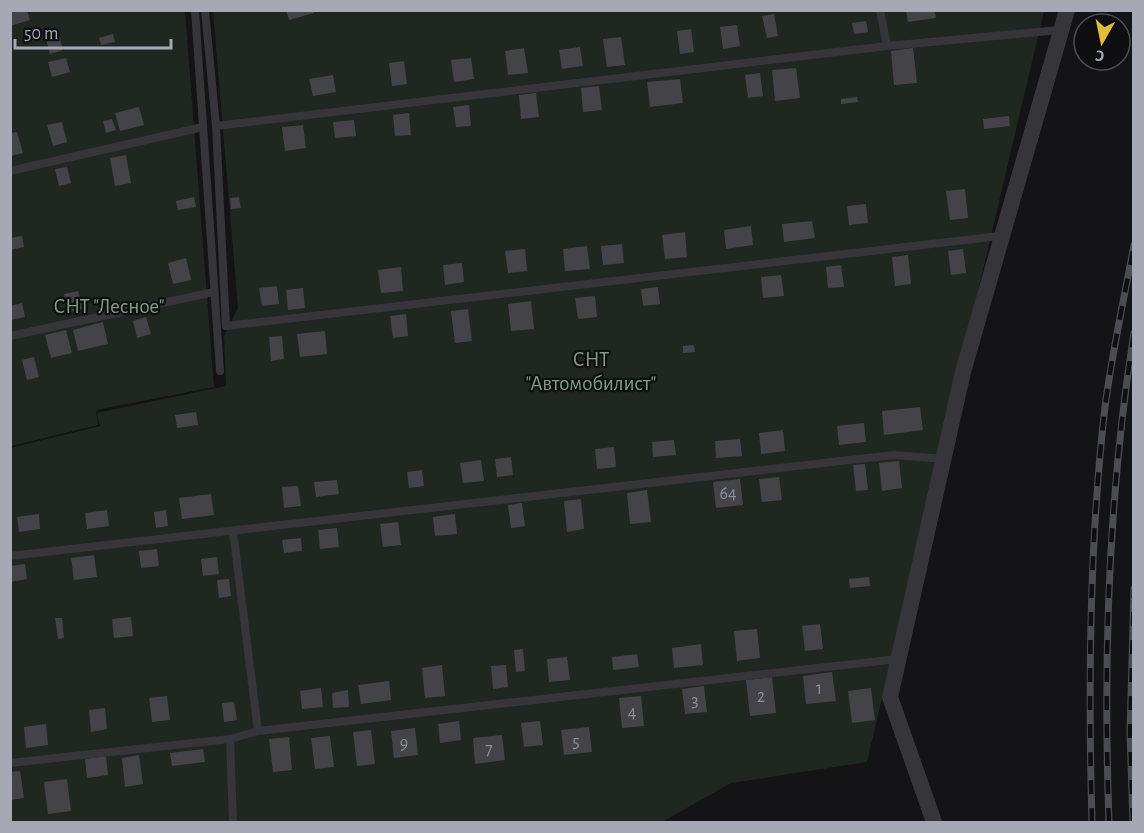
<svg xmlns="http://www.w3.org/2000/svg" width="1144" height="833" viewBox="0 0 1144 833" font-family="'Alegreya Sans',sans-serif">
<rect width="100%" height="100%" fill="#141315"/>
<path fill="#202721" d="M10 11H185L214 387 96 410 98 425 11 446Z
M213 11H1044L867 762 731 783 662 822H11L10 448 100 426 97 413 226 386 224 336 238 308Z"/>
<path fill="#434348" d="M10 10H27L30 20 10 26Z
M286 10H314V13L289 20Z
M906 10H934L936 18 908 22Z
M774 14 778 36 767 38 762 16Z
M866 21 868 32 854 34 852 23Z
M737 25 740 46 723 49 720 27Z
M691 29 694 52 680 54 677 31Z
M58 32 63 50 50 54 45 35Z
M113 34 115 42 101 45 99 38Z
M621 37 625 65 607 67 603 39Z
M580 47 583 66 562 69 559 50Z
M524 48 528 73 508 75 505 51Z
M913 48 917 83 894 85 891 51Z
M66 58 70 72 52 77 48 62Z
M471 58 474 79 454 82 451 60Z
M404 61 407 84 392 86 389 63Z
M796 68 800 98 775 101 772 70Z
M760 73 763 96 748 98 745 75Z
M333 75 336 92 313 96 309 79Z
M680 79 683 103 650 107 647 82Z
M599 86 602 110 583 112 581 88Z
M536 93 539 117 521 119 519 95Z
M857 97 858 102 841 104V99Z
M469 105 471 126 456 127 453 107Z
M139 107 144 125 120 131 115 113Z
M409 113 411 135 395 136 393 115Z
M1009 116 1010 126 984 129 983 119Z
M112 119 116 130 106 133 103 121Z
M354 120 356 136 335 138 333 122Z
M62 122 67 142 53 146 47 125Z
M303 125 306 148 285 151 282 127Z
M17 132 23 153 10 156V133Z
M126 155 131 183 115 186 110 158Z
M67 167 71 183 59 186 55 169Z
M965 189 968 218 950 220 946 191Z
M194 197 196 207 178 210 176 201Z
M239 197 241 208 231 209 230 198Z
M866 204 868 223 849 225 847 206Z
M812 221 815 238 784 242 782 224Z
M751 226 753 245 726 249 724 230Z
M685 232 687 257 665 259 662 235Z
M22 236 24 247 10 250V238Z
M622 244 624 263 603 265 601 246Z
M587 246 590 269 565 271 563 249Z
M525 249 527 271 508 273 505 251Z
M963 249 966 273 951 275 948 251Z
M908 255 911 284 895 286 892 257Z
M186 258 191 280 173 284 168 263Z
M462 263 464 282 445 285 443 265Z
M841 265 844 287 828 288 826 267Z
M401 267 403 291 381 293 378 270Z
M781 275 784 296 763 298 761 277Z
M277 286 279 304 262 306 259 288Z
M658 287 660 304 643 306 641 289Z
M303 288 305 308 288 310 286 290Z
M78 291 83 309 68 312 64 294Z
M595 296 597 317 578 319 575 298Z
M531 301 534 329 511 331 508 304Z
M22 303 25 317 10 320V306Z
M468 309 472 341 455 343 451 311Z
M406 314 408 336 393 338 390 316Z
M146 317 151 334 137 338 133 321Z
M103 322 108 344 78 351 73 330Z
M66 330 72 353 51 358 45 335Z
M325 331 327 354 300 357 297 334Z
M282 336 284 359 271 361 269 337Z
M694 345 695 352 683 353V346Z
M34 357 39 377 27 380 22 360Z
M920 407 923 430 884 435 882 411Z
M196 412 198 425 177 428 175 415Z
M864 423 866 442 839 445 837 426Z
M783 430 785 451 761 454 759 433Z
M740 439 742 456 716 458 715 441Z
M674 440 676 455 653 457 652 442Z
M614 447 616 467 597 469 595 449Z
M511 457 513 475 497 477 495 459Z
M481 460 484 481 463 483 460 463Z
M899 461 902 488 882 491 879 463Z
M865 464 868 490 856 491 853 465Z
M422 470 424 486 409 488 407 472Z
M779 477 782 500 762 502 759 479Z
M740 479 743 505 716 508 713 482Z
M337 480 339 494 316 497 314 482Z
M298 486 301 506 284 508 282 487Z
M647 490 651 522 630 524 627 493Z
M211 494 214 515 182 519 179 498Z
M581 499 584 529 567 532 564 501Z
M522 503 525 526 511 528 508 505Z
M107 510 109 526 87 529 85 513Z
M166 510 168 526 156 528 154 512Z
M39 514 40 529 19 532 17 517Z
M455 514 457 534 435 536 433 517Z
M398 522 401 545 383 547 380 524Z
M337 528 339 547 320 549 318 530Z
M301 538 302 551 284 553 282 540Z
M157 549 159 566 141 568 139 551Z
M94 555 97 577 74 580 71 558Z
M217 557 219 574 203 576 201 559Z
M25 564 27 579 10 582V566Z
M869 577 870 586 850 588 849 579Z
M229 579 231 596 219 598 217 580Z
M131 617 133 636 114 638 112 619Z
M55 618H62L64 638 58 639Z
M820 624 823 649 805 651 802 626Z
M757 629 760 658 737 661 734 631Z
M701 644 703 665 674 668 672 648Z
M523 649 525 671 516 672 514 650Z
M637 654 639 667 613 670 612 657Z
M567 657 570 680 549 682 547 659Z
M442 665 445 696 425 698 422 668Z
M506 665 508 687 493 689 491 666Z
M832 672 836 701 806 704 803 676Z
M772 677 776 713 750 716 746 680Z
M389 681 391 700 361 704 358 685Z
M704 686 707 712 685 714 682 689Z
M321 688 323 707 302 709 300 691Z
M871 688 875 720 852 723 848 691Z
M348 690 349 707 333 708 332 693Z
M167 696 170 720 152 722 149 698Z
M641 696 644 726 622 728 619 698Z
M234 702 237 720 224 722 222 703Z
M105 708 107 729 91 732 89 710Z
M459 721 461 740 440 743 438 724Z
M540 721 543 745 524 747 521 723Z
M46 724 48 745 26 748 24 727Z
M589 727 592 752 564 755 561 730Z
M415 728 418 755 394 758 391 731Z
M371 730 375 764 357 766 353 732Z
M502 735 505 760 475 764 473 738Z
M330 736 334 767 315 769 311 738Z
M289 737 292 770 273 772 269 739Z
M203 749 205 762 172 766 170 753Z
M139 755 143 784 125 787 122 758Z
M106 756 108 775 87 778 85 759Z
M20 771 24 798 10 800V772Z
M67 779 71 811 48 814 44 782Z"/>
<g fill="none" stroke-linecap="round" stroke-linejoin="round">
<path stroke="#35353a" stroke-width="8" d="M195 10 220 371
M205 10 216 126 226 326 1000 236
M880 10 887 46
M216 126 887 46 1060 30
M10 171 203 127
M10 336 214 292
M233 531 258 731
M10 556 894 455 944 459
M230 739 233 822
M10 763 230 739 258 731 898 659"/>
<path stroke="#35353a" stroke-width="16" d="M934 822 890 697 963 372 1067 10"/>
<g stroke="#4c4d53" stroke-width="7">
<path id="rail" d="M1092 822C1088 685 1089 544 1105 407 1112 353 1124 299 1134 245
M1109 822C1103 659 1108 495 1134 333
M1133 822 1130 733 1134 589"/>
</g>
<use href="#rail" stroke="#0f0e10" stroke-width="4.5" stroke-dasharray="14" stroke-linecap="butt"/>
</g>
<g text-anchor="middle" stroke-width="4.5" stroke-linejoin="round" paint-order="stroke">
<g font-size="18" fill="#8d9099">
<text x="728" y="499">64</text>
<text x="819" y="694">1</text>
<text x="761" y="702">2</text>
<text x="695" y="706">3</text>
<text x="632" y="718">4</text>
<text x="576" y="747">5</text>
<text x="404" y="749">9</text>
<text x="489" y="755">7</text>
</g>
<g font-size="21" fill="#7e9e83" stroke="#0f0e10">
<text x="109" y="313">СНТ "Лесное"</text>
<text x="591" y="366">СНТ<tspan x="591" dy="24">"Автомобилист"</tspan></text>
</g>
</g>
<rect width="1144" height="833" fill="none" stroke="#a6a9b4" stroke-width="24"/>
<g transform="translate(1102 42) rotate(189)"><circle r="28" fill="#0f0e10" stroke="#4b4c52" stroke-width="1.5"/>
<path d="M0-4.5L10 22L0 15L-10 22Z" fill="#e5bb3b"/>
<text y="-9" font-size="16" font-weight="bold" text-anchor="middle" fill="#a6a9b4">С</text>
</g>
<path d="M15 39v9h156v-9" fill="none" stroke="#a6a9b4" stroke-width="3"/>
<text x="24" y="39" font-size="18" fill="#a6a9b4" stroke="#0f0e10" stroke-width="4.5" paint-order="stroke">50 m</text>
</svg>
